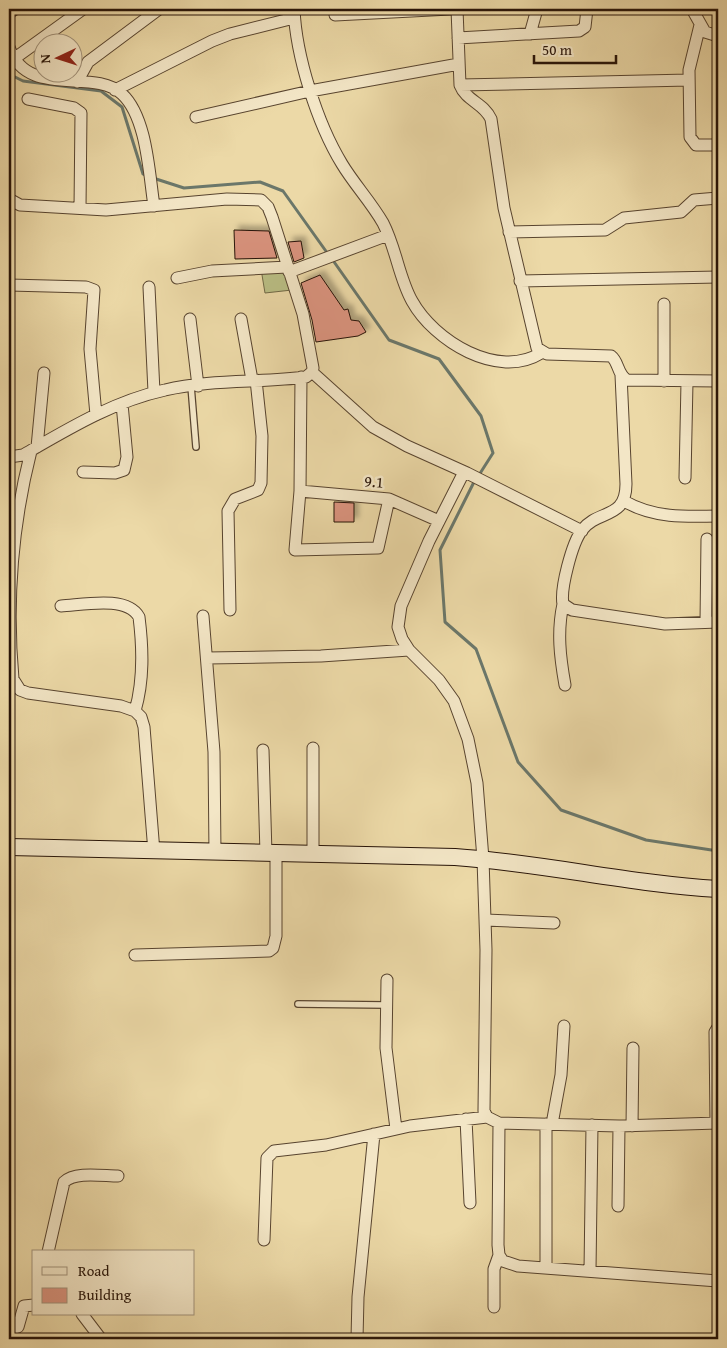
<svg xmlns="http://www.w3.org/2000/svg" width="727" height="1348" viewBox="0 0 727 1348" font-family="'Gentium Book Plus',serif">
<defs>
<filter id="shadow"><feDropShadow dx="4.5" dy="-4.5" stdDeviation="2.5" flood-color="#0004"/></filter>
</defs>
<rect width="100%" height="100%" fill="#ecd9a7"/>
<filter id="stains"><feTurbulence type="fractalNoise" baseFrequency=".004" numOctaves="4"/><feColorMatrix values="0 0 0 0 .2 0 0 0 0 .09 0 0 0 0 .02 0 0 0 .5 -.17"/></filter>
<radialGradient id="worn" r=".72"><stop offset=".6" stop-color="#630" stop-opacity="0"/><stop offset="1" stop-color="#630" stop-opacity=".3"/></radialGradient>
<path fill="#babf85" stroke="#706946" d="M280 267 292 290 265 293 261 269Z"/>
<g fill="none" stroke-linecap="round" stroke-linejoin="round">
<path stroke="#6b776a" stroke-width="3" d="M9 74 23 81 101 91 122 107 143 174 147 176
M153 178 184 188 260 182 283 191 328 254
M332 259 389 340 439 359 481 416 493 453 479 475
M475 480 440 550 445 622 476 649 518 762 561 810 646 840 718 851"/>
</g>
<path fill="#da937e" stroke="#271307" filter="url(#shadow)" d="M234 230 269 231 277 258 235 259Z
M301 241 304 258 294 262 288 242Z
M320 275 344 310 348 309 351 320 359 321 366 332 358 336 316 342 312 320 301 283Z
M334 502 354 503V522H334Z"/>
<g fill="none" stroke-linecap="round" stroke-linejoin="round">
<g stroke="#58442f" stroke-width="8">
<path id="service" d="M191 386 196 447
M298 1004 386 1005"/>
</g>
<g stroke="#58442f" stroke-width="13">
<path id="minor" d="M294 9C296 56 317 123 342 164 354 184 371 202 383 223 396 248 399 278 412 301 434 341 498 380 541 353
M457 9 460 85C466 101 484 103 491 119L504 208 537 348 547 354 611 356C619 362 617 374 627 380L718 381
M692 9 705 32 718 36
M9 13 15 9
M335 15 450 9
M700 25 689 70 690 137 696 145H718
M530 34 537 9
M458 38 579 31 585 27 587 9
M9 47C27 100 93 67 122 94 147 117 149 174 154 206
M15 58 83 9
M77 82 88 62 159 9
M460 85 689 80
M115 90 212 41 230 34 294 18
M28 99 74 108 81 113 80 208
M196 117 310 91 459 64
M9 199 20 205 106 210 227 199 261 200 268 207 272 217 303 314 313 368 312 372 306 377C260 383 211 379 165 390 114 401 68 429 23 455L9 457
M509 232 605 230 624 218 681 212 694 200 718 198
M289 272 388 235
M177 278 212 271 287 267
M520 281 718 277
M9 285 86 287 94 290 90 349 96 415
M149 287 154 392
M664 304V381
M190 319 198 386
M241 319 252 380
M312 372 373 427 407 446 467 473 582 531
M621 375 626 484C626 520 598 509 582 530 572 543 560 589 563 604L572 610 665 624 718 622
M301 377 300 491 295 550 378 548 389 499
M37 447 44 373
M31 451C12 526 6 602 13 679L20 690 28 693 121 706 135 711 141 717 144 727 154 852
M83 472 115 473 124 470 127 457 122 404
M464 472 429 541 401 606 398 627 402 639 409 650 439 680 454 701 468 739 477 783 483 859 486 950 484 1111 487 1117 499 1123 619 1126 718 1123
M685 478 687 382
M300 491 389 499 439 521
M624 501C653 518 685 517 718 516
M563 604C557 632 560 657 565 685
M61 606C82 605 127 595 139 617 143 649 144 680 135 711
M230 610 228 511 235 499 258 490 261 483 262 436 256 380
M203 616 214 752 215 853
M706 622 707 539
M207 658 321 656 409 650
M313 748V855
M263 750 266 854
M485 920 554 923
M135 955 269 951 273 948 276 936V854
M387 980 386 1048 396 1129
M466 1119 470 1203
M499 1123 498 1245 499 1255 503 1261 518 1266 718 1281
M716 1123 715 1032 718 1027
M552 1124 561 1075 564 1026
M632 1126 633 1048
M618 1206 619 1126
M264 1240 267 1158 274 1151 326 1145 410 1126 487 1117
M48 1252 64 1182C75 1171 103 1176 118 1176
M546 1267V1124
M590 1270 592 1125
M494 1307V1269L499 1255
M82 1314 101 1339
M9 1330 18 1327 24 1306 34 1305
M357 1339 358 1297 374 1134"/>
</g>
<g stroke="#271307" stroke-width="18">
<path id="secondary" d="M9 847 455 857C544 863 630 884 718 889"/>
</g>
<use href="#service" stroke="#f3e6c6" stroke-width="5.5"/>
<use href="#minor" stroke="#f3e6c6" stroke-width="11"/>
<use href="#secondary" stroke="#f3e6c6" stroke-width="16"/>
</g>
<g text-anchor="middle" stroke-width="5" stroke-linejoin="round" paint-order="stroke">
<g font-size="16" fill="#271307" stroke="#f3e6c6">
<text transform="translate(374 481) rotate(5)" y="6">9.1</text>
</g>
</g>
<rect width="727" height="1348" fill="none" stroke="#ecd9a7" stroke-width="30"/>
<rect x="10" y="10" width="707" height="1328" fill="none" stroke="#271307" stroke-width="2.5"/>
<rect x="15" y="15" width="697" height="1318" fill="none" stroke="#271307"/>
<rect x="32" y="1250" width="162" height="65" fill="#f3e6c6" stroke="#a1927a"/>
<rect x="42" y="1267" width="25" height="8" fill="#f3e6c6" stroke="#a1927a"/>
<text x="78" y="1276" font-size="15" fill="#271307">Road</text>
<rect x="42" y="1288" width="25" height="15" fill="#da937e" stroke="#a1927a"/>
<text x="78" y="1300" font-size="15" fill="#271307">Building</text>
<g transform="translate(58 58) rotate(266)"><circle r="24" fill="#f3e6c6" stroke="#a1927a"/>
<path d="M0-4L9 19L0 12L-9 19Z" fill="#8f2418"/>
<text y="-8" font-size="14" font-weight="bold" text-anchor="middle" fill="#271307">N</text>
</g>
<path d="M534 55v8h82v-8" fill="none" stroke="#271307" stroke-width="2.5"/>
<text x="542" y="55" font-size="15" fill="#271307" stroke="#f3e6c6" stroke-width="4" paint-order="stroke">50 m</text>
<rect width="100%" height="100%" filter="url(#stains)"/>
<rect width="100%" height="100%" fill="url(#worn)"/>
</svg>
